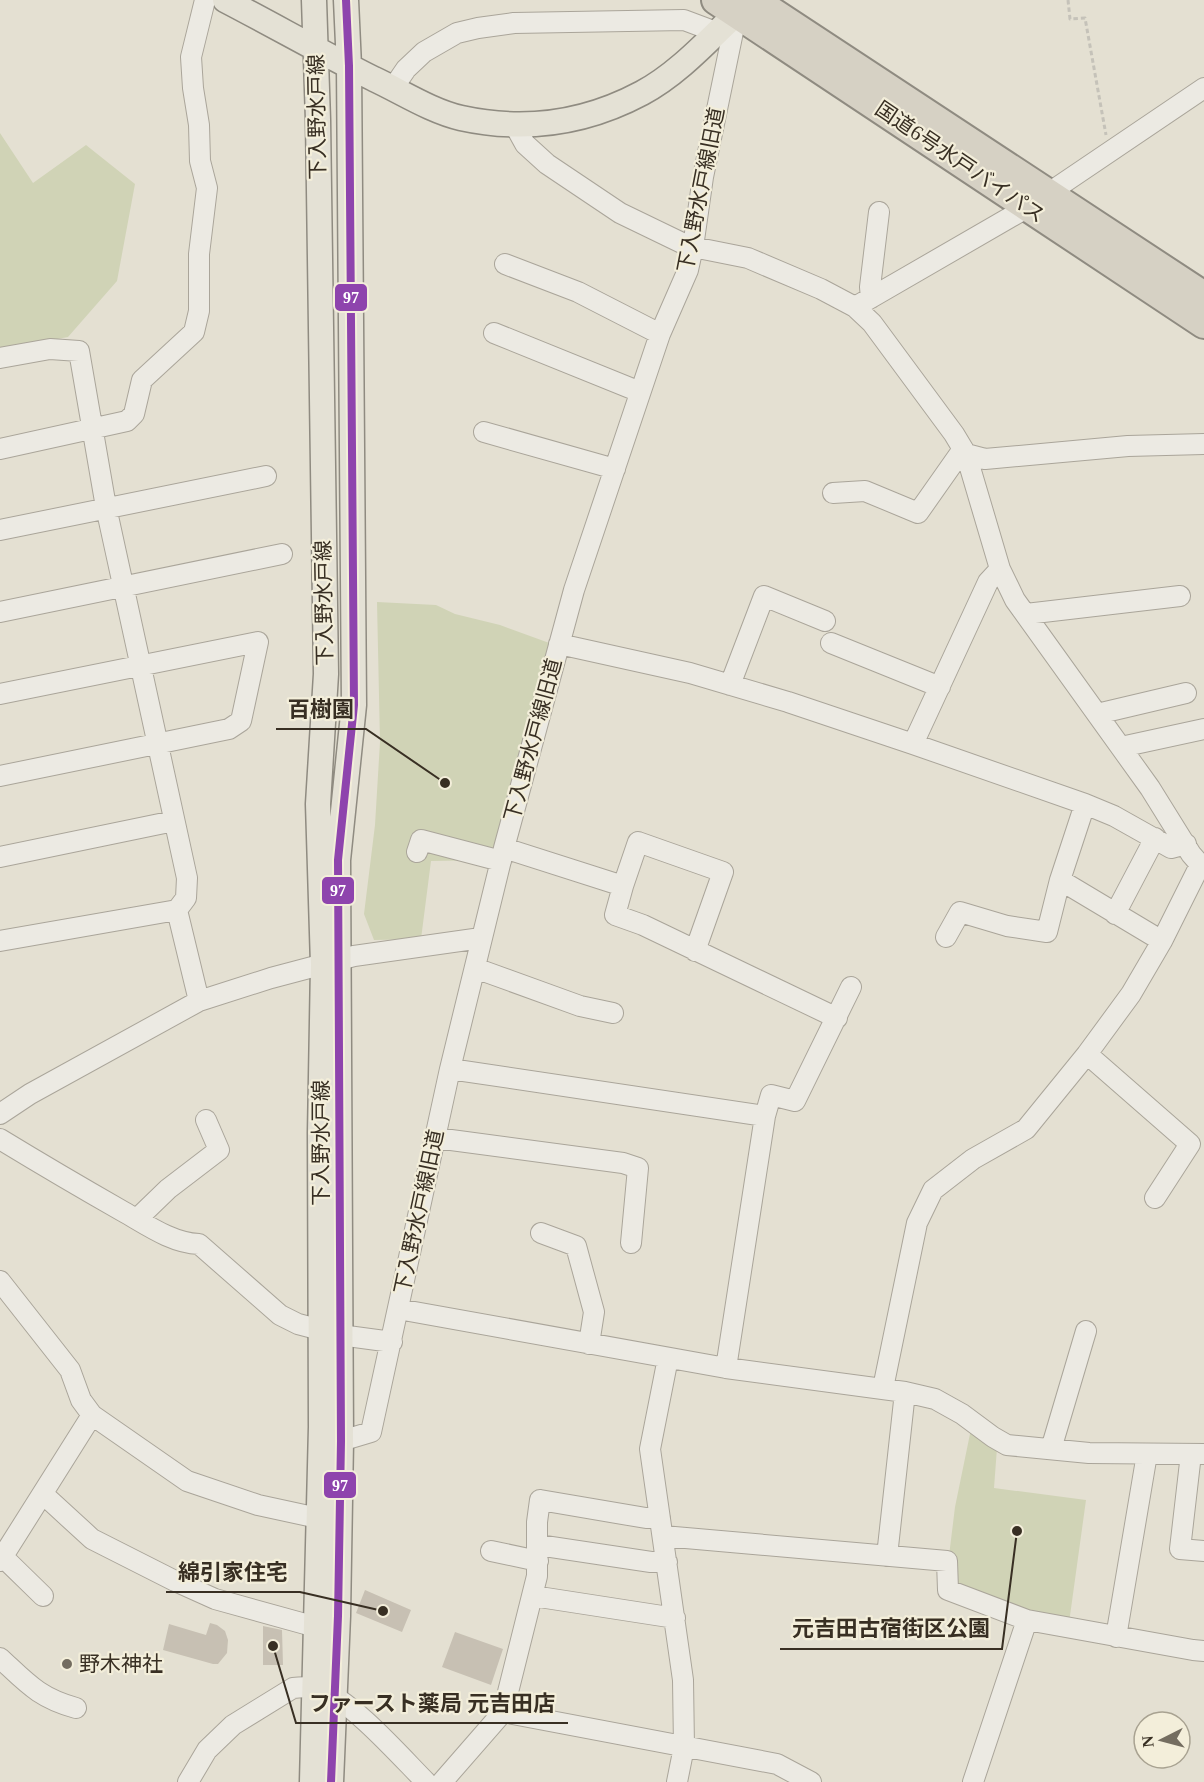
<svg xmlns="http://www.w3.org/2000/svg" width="1204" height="1782" viewBox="0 0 1204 1782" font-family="'Times New Roman','Noto Sans JP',serif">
<rect width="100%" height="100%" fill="#e4e0d2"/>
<path fill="#d0d3b6" d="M0 133 33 183 86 145 135 184 117 281 68 337 0 350Z
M377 602 436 605 455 614 500 625 552 644 491 860 431 861 421 939 374 940 364 914 375 825 380 742Z
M971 1429 997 1448 994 1488 1086 1500 1069 1623 953 1587 949 1556 955 1507Z"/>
<path fill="#c7c0b3" d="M365 1590 411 1610 402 1632 356 1613Z
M210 1623 217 1625 225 1631 228 1640 227 1653 218 1664H213L163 1650 169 1624 206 1635Z
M263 1626 282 1630 283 1665H263Z
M455 1632 503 1649 491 1685 442 1667Z"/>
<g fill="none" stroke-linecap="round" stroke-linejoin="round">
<g stroke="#aaa59a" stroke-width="22">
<path id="minor" d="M393 88 406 69 424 52 457 33 478 28 514 23 684 20 716 32
M514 124 525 144 547 164 620 213 682 243 693 247 748 258 821 289 855 307 872 323 954 434 966 454 1000 569 1015 600 1150 788 1191 854 1204 869
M505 264 578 292 660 334
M871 298 870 287 879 212
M855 307 1028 207 1204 88
M494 333 640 392
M0 358 50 349 79 351 106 507 187 878 186 898 177 910 0 941
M484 432 615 469
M0 449 127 421 134 414 142 380 194 332 199 311V254L207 188 200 161 199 125 193 88 191 57 205 0
M966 454 985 459 1128 446 1204 444
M833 493 865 491 918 513 963 449
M0 530 266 476
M0 612 282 554
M1026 614 1180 596
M831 643 940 687
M559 644 690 673 788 702 913 744 1085 804 1114 816 1171 848 1186 844
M730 685 764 596 825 621
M0 694 258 642 241 721 229 729 0 776
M1097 714 1186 693
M913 744 988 582 1000 569
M1121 747 1204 729
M504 848 623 886 615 915 643 925 837 1018
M417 852 421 840 501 861
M0 857 174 821
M1060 880 1162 941
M623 886 638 842 723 872 695 951
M177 910 199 1001
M1115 914 1155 838
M946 937 960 912 1007 926 1047 932 1060 880 1085 804
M475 968 580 1006 613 1013
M1087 1054 1190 1144 1155 1198
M450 1069 765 1116 726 1368
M0 1114 30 1094 199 1001 271 978 354 956 481 938
M765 1116 771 1095 795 1101 851 987
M436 1138 623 1163 638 1168 631 1243
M0 1139C41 1164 82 1188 124 1212 147 1225 172 1243 199 1244L280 1315 298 1324 321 1330
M137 1219 168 1189 219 1150 206 1120
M541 1233 576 1246 594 1312 589 1344
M0 1281 70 1370 81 1400 92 1415 187 1481 258 1505 318 1518
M398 1309 726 1368 905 1392 935 1399 962 1414 993 1437 1007 1445 1089 1453 1204 1454
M340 1335 392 1342
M668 1358 650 1449 683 1680 684 1747 677 1782
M883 1388 917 1223 933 1190 973 1159 1026 1129 1087 1054 1131 994 1162 941 1200 865
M341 1441 371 1432 450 1069 504 848 574 590 660 334 688 270 693 247 703 177 734 27
M1051 1449 1086 1331
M1191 1454 1180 1549 1204 1551
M43 1494 92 1539 175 1581 215 1599 316 1627
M663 1536 947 1561 948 1590 1027 1620 1193 1650 1204 1651
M538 1545 651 1562H667
M491 1551 538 1561
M0 1554 43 1596
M887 1556 905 1392
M0 1561 92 1415
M533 1596 675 1618
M1116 1637 1147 1454
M0 1658C27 1683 39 1698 76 1708
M503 1712 777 1764 811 1782
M188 1782 207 1750 233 1725 293 1688C302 1687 313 1687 321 1690 351 1700 402 1758 426 1782
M442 1782 503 1712 537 1576V1522L540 1500 646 1518H660
M973 1782 1027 1620"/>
</g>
<g stroke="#8f8b81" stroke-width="27">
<path id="major" d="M225 0C275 26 324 54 374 79 402 92 431 111 461 118 525 132 584 124 642 93 683 71 715 32 749 2
M312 1782 321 1427 320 1133 323 965 318 804 326 674 318 120 314 0
M331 1782 338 1616 341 1441 338 860 354 705 349 66 346 0"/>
</g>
<g stroke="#8f8b81" stroke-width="32">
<path id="highway" d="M716 0 1204 324
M754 0 1204 296"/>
</g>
<path stroke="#c5c2b9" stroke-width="3" stroke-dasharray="4.5 3" stroke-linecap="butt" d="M1068 0 1070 19 1085 18 1106 135"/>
<use href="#minor" stroke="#eceae3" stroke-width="20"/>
<use href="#major" stroke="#e4e1d5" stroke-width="24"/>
<use href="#highway" stroke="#d6d1c4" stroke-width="28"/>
<g stroke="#f3eeda" stroke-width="12">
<path id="bus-1" d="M331 1782 338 1616 341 1441 338 860 354 705 349 66 346 0"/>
</g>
<use href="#bus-1" stroke="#8e44ad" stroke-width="8"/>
</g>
<circle fill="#746d60" stroke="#f3eeda" stroke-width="2" cx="67" cy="1664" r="6"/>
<g text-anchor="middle" stroke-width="4.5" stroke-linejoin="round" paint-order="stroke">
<g font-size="21" fill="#382f23" stroke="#f3eeda">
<text transform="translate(317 117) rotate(-91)" y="7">下入野水戸線</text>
<text transform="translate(960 162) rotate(34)" y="7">国道6号水戸バイパス</text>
<text transform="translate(701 190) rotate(-79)" y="7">下入野水戸線旧道</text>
<text transform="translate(324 603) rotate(-91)" y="7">下入野水戸線</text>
<text transform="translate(533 740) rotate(-75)" y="7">下入野水戸線旧道</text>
<text transform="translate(321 1143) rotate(-90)" y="7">下入野水戸線</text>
<text transform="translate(419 1212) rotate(-78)" y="7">下入野水戸線旧道</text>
</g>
<g font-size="21" fill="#382f23" stroke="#f3eeda" text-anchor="start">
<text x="79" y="1671">野木神社</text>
</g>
</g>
<path fill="none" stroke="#382f23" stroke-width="2" d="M445 783L366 729H276M383 1611L300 1592H166M1017 1531L1002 1649H780M273 1646L296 1723H568"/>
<g fill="#382f23" stroke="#f3eeda" stroke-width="2">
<circle cx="445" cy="783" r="6"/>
<circle cx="383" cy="1611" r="6"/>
<circle cx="1017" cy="1531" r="6"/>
<circle cx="273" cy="1646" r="6"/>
</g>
<g font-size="22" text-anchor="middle" font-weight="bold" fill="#382f23" stroke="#f3eeda" stroke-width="4.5" stroke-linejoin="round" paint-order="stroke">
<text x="321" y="717">百樹園</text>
<text x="233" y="1580">綿引家住宅</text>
<text x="891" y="1636">元吉田古宿街区公園</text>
<text x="432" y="1711">ファースト薬局 元吉田店</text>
</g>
<g stroke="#f3eeda" stroke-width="2">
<rect x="334" y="283" width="34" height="29" rx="6" fill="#8e44ad"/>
<rect x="321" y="876" width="34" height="29" rx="6" fill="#8e44ad"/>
<rect x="323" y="1471" width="34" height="28" rx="6" fill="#8e44ad"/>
</g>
<g font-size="16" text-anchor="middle" font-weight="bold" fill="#fff">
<text x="351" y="303">97</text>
<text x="338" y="896">97</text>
<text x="340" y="1491">97</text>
</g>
<g transform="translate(1162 1740) rotate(264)"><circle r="28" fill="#f3eeda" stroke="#a8a291" stroke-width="1.5"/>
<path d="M0-4.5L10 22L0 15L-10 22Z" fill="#746d60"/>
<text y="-9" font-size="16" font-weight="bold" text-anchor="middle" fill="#382f23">N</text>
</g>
</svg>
